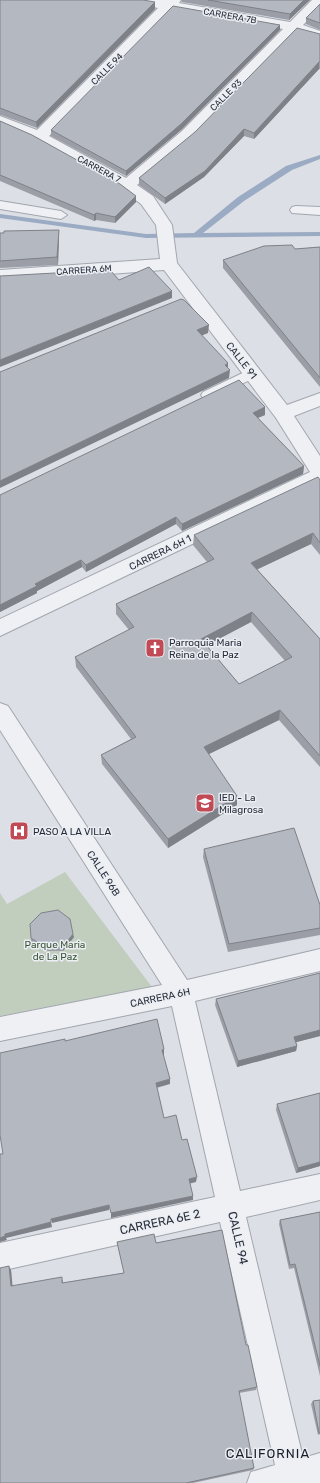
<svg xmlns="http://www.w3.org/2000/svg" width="320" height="1483" viewBox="0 0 320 1483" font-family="Rubik,sans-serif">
<rect width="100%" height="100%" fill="#dcdfe5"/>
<path fill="#c1cebe" d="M65 872 152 987 0 1016V893L7 904Z"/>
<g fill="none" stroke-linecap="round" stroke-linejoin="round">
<path fill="#9aabc3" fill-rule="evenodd" d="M320 155V159L292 170 244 201 203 233 320 232V236L146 238 0 218V214L146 234 194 233 238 197 286 166Z"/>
<g stroke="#a2a6ae" stroke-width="2">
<path id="lane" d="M0 201 61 211 67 215 61 219 0 209Z
M296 206 320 207V215L292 213 290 210 292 207Z
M253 368 258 370 260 373 258 376 213 398H203L201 395 203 392Z"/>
</g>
<g stroke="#a2a6ae" stroke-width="2">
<path id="street" d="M132 0H181L179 3 290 22 312 0H320V8L303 25 320 31V40L296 33 194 137 137 185 153 196 172 225 177 263 287 405 320 393V406L294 416 320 456V483L0 636V619L310 472 276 418 164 270 0 282V270L160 259 156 225 141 204 121 189 33 140 0 127V116L37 130 158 8 134 3ZM172 10 283 29 182 131 126 178 49 136Z
M0 703 8 706 187 980 320 949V971L195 1001 240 1191 320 1174V1200L246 1217 303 1458 320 1453V1483H247L251 1472 275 1465 220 1222 0 1271V1243L215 1197 172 1006 0 1041V1017L162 985 0 730Z"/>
</g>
<use href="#lane" fill="#eff0f4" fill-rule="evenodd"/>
<use href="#street" fill="#eff0f4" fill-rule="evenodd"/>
</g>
<path fill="#9b9ea6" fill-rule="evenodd" d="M0 0 155 2V9L37 128 1 115H0Z
M181 0H310L289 20 182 2Z
M320 4V30L306 24V18Z
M280 25V30L181 130 126 176 51 136V130Z
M320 34V69H319L254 139 244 136 204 177 165 204 139 185V178Z
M0 121 136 196V202L115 223 96 220 94 221 0 181Z
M59 230V237L58 265 0 268V233Z
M320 247V387L223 268V260L295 249Z
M265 407V415L258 418 304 466 303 474 182 531 176 524 86 572 82 567 37 591V593L0 612V495Z
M320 480V555L311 544 257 569 320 639V767L279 720 208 754 237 805 168 848 102 764 101 755 131 739 76 667 75 657 129 630 116 614V604L207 562 193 545 194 535ZM251 622 285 661 239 684 206 645Z
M204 849 320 905V935L228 952 203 857Z
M74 937 63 951H46L31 942V938Z
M320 973V1036L296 1042 297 1046 296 1051 237 1067 215 1005 216 999Z
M320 1093V1166L296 1173 276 1110 277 1104Z
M320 1212V1376L294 1268 289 1269 279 1224 280 1220Z
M117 1242 156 1243 246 1345 257 1387 256 1390 239 1393 254 1468 253 1470 193 1483H0L11 1270 12 1286 63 1280V1283L124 1273Z
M320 1400V1434L318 1435 311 1404 313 1401Z"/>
<path fill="#7e8187" d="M304 0H310L289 20 290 14Z
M155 2V9L37 128 36 122Z
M280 25V30L181 130 126 176V171Z
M319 62V69L254 139V133Z
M244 129V136L204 177 165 204V198Z
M136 196V202L115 223V217Z
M96 213V220L94 221V215Z
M59 230V237L58 265 57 257Z
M172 291V298L0 367V360Z
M209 325 208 333 196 338 197 330Z
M228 363V371L225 365Z
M230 370 229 378 0 488V481Z
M265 407V415L252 420 253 413Z
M304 466 303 474 182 531V524Z
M176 517V524L86 572V565Z
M313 533 311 544 250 573 251 563Z
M81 560 82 567 37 591V593L0 612V605L35 584Z
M252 612 251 622 200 649 201 639Z
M280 710 279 720 203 757 204 747Z
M237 796V805L168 848V839Z
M73 934 74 937 63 951V947Z
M320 1030V1036L293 1043 294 1037Z
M297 1046 296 1051 237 1067 238 1061Z
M164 1049V1055H162V1050Z
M170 1079V1084L156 1088V1083Z
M320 1162V1166L296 1173 298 1168Z
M197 1177 196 1182 188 1184 189 1179Z
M193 1196V1200L111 1218V1213Z
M109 1205V1210L52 1223 51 1219Z
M51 1222 52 1227 6 1238 7 1240 0 1242V1238L5 1234Z
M9 1266 11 1270 13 1290 11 1286Z"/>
<path fill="#b4b8c1" stroke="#7e8187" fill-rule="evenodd" d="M0 0H143L155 2 36 122 0 108Z
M208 0H304L290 14Z
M320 4V23L306 18Z
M173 6 280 25 181 124 126 171 51 130Z
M297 28 320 34V62H319L254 133 244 129 205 171 165 198 139 178 195 132Z
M0 121 32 135 120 184 136 196 115 217 96 213 94 215 0 175Z
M59 230 57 257 0 261V233H4V231Z
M292 245 295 249 320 247V378L223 260 264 246Z
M149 267 172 291 0 360V276L110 270 119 280Z
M181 299 184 300 209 325 197 330 228 363 225 365 230 370 0 481V372Z
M239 380 265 407 253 413 304 466 182 524 176 517 86 565 81 560 35 584 37 586 0 605V495Z
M318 477 320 480V543L313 533 251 563 320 639V756L280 710 204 747 237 796 168 839 101 755 136 737 75 657 134 627 116 604 214 559 194 535ZM252 612 292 657 239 684 201 639Z
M294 828 320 905V928L229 944 204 849Z
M58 910 70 919 73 934 63 947 46 948 31 938 30 924 41 913Z
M320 973V1030L294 1037 297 1046 238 1061 216 999Z
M157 1019 164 1049 162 1050 170 1079 156 1083 164 1118 176 1115 182 1140 187 1139 197 1177 189 1179 193 1196 111 1213 109 1205 51 1219V1222L5 1234V1236L0 1238V1154H3L0 1135V1053L65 1039V1041Z
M320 1093V1162L298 1168 277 1104Z
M320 1212V1366L295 1264 290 1265 280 1220Z
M222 1230 246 1345H248L257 1387 239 1391 254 1468 186 1483H0V1268L9 1266 11 1286 62 1277V1283L124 1273 117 1242 154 1234 156 1243Z
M320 1400V1433H319L313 1401Z"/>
<defs>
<g id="church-square" transform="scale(1)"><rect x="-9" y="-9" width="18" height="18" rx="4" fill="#c14a54" stroke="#ebeef3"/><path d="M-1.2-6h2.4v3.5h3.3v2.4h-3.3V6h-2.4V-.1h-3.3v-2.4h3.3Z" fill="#fff"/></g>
<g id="school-square" transform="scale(1)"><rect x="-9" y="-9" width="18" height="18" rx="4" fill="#c14a54" stroke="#ebeef3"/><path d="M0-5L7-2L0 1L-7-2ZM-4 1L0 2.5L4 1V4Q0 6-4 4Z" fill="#fff"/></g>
<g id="hospital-square" transform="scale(1)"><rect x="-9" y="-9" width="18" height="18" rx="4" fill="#c14a54" stroke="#ebeef3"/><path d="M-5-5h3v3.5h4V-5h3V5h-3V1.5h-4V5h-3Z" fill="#fff"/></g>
</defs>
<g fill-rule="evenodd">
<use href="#church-square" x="155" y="648"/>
<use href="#school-square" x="205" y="803"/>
<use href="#hospital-square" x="19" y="831"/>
</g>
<g text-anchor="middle" stroke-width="3" stroke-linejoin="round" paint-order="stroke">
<g font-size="9" fill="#272d3a" stroke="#ebeef3">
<text transform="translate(230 16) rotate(10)" y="3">CARRERA 7B</text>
<text transform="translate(107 69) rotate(-45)" y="3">CALLE 94</text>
<text transform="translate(226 95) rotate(-45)" y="3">CALLE 93</text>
<text transform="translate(99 169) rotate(28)" y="3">CARRERA 7</text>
<text transform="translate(84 270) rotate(-4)" y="3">CARRERA 6M</text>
</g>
<g font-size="10" fill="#272d3a" stroke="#ebeef3">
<text transform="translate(242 360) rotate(52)" y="4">CALLE 91</text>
<text transform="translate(160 552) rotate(-26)" y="4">CARRERA 6H 1</text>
<text transform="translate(104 873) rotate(57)" y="4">CALLE 96B</text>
<text transform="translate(160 997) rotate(-12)" y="4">CARRERA 6H</text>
</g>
<g font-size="10" fill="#272d3a" stroke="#ebeef3" text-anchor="start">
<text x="169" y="646">Parroquia Maria<tspan x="169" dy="12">Reina de la Paz</tspan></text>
<text x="219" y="801">IED - La<tspan x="219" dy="12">Milagrosa</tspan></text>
<text x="33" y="835">PASO A LA VILLA</text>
</g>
<g font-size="10" fill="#3a5436" stroke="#ebeef3">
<text x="55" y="948">Parque Maria<tspan x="55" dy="12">de La Paz</tspan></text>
</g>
<g font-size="12" fill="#272d3a" stroke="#ebeef3">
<text transform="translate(160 1222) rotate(-12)" y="4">CARRERA 6E 2</text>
<text transform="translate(238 1238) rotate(77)" y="4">CALLE 94</text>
</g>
<g font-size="13" letter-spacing="1" fill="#1a1e2b" stroke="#ebeef3">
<text x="268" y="1458">CALIFORNIA</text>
</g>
</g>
</svg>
